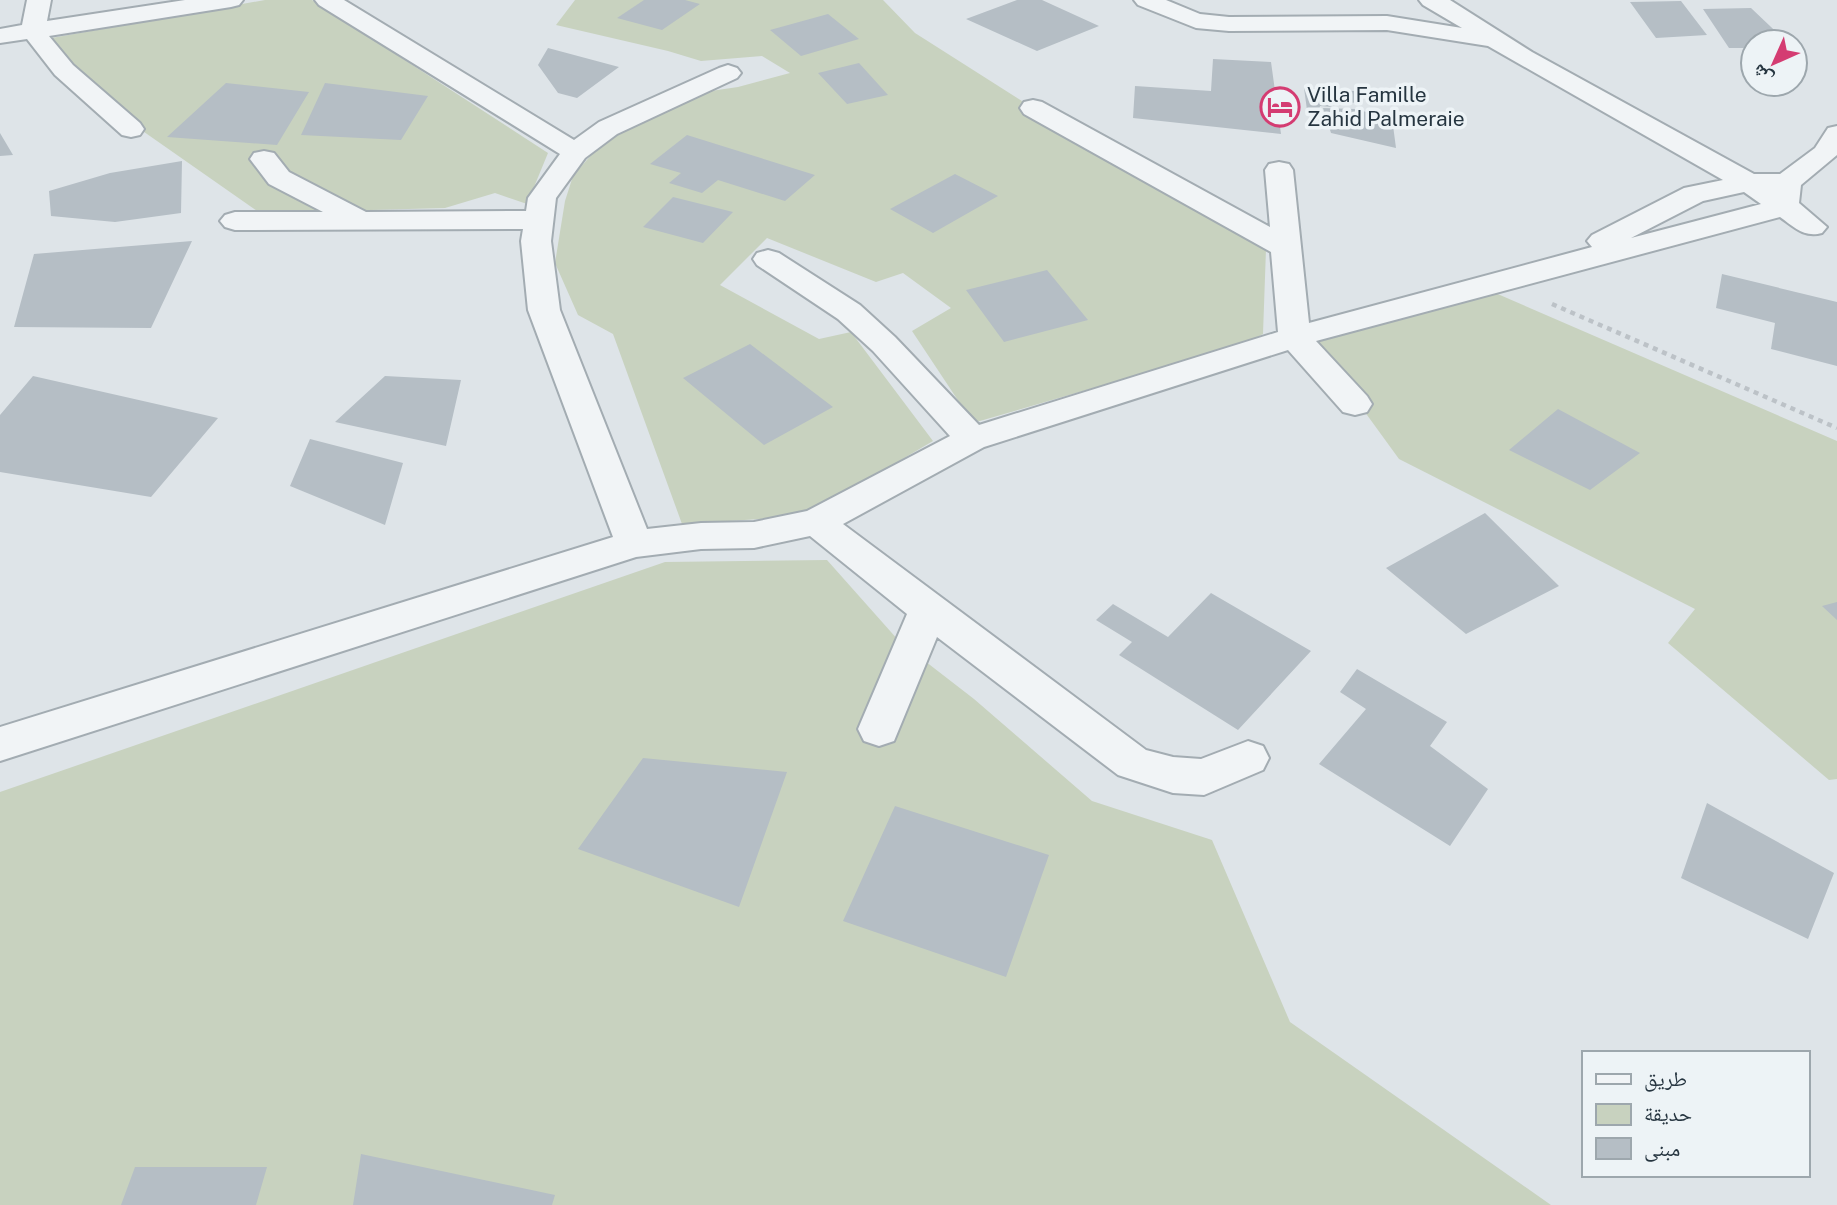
<svg xmlns="http://www.w3.org/2000/svg" width="1837" height="1205" viewBox="0 0 1837 1205" font-family="'Public Sans','Noto Naskh Arabic',sans-serif">
<rect width="100%" height="100%" fill="#dee4e8"/>
<path fill="#c8d2bf" d="M265 0H312L548 153 527 204 495 193 445 208 260 213 137 127 46 39Z
M575 0H883L915 33 1033 108 1266 249 1263 334 1244 344 973 423 912 331 951 308 903 273 876 282 767 238 720 285 819 339 851 332 933 441 806 516 682 524 613 334 578 315 555 263 565 201 573 176 592 154 622 130 704 92 738 87 790 73 762 56 701 61 668 51 556 25Z
M1493 292 1837 441V779L1829 780 1668 643 1695 609 1399 459 1314 342Z
M827 560 899 641 974 699 1092 801 1212 840 1290 1022 1551 1205H0V792L665 562Z"/>
<path fill="#b5bec5" d="M644 0H685L700 4 662 30 617 18Z
M1017 0H1042L1099 26 1037 51 966 19Z
M1681 1 1707 35 1656 38 1630 2Z
M1751 8 1787 42H1753V48H1729L1703 9Z
M828 14 859 39 801 56 770 30Z
M548 48 619 67 577 98 558 93 538 65Z
M1213 59 1271 62 1281 134 1133 118 1135 86 1211 91Z
M859 63 888 95 847 104 818 73Z
M226 83 309 92 277 145 167 137Z
M325 83 428 96 401 140 301 135Z
M1304 88 1321 89 1323 103 1332 107 1320 106 1319 111 1307 110Z
M1332 90 1355 91 1358 103 1334 101Z
M1323 108 1354 109 1392 118 1396 148 1331 133Z
M0 133 13 155 0 156Z
M687 135 815 175 785 201 718 180 702 193 669 183 681 173 650 164Z
M182 161 181 213 115 222 51 216 49 191 110 173Z
M955 174 998 196 933 233 890 209Z
M673 197 733 212 703 243 643 227Z
M192 241 151 328 14 327 34 254Z
M1047 270 1088 320 1004 342 966 290Z
M1722 274 1837 302V366L1771 349 1775 323 1716 308Z
M750 344 833 407 764 445 683 378Z
M33 376 218 418 151 497 0 472V415Z
M385 376 461 380 446 446 335 422Z
M1558 409 1640 453 1590 490 1509 450Z
M310 439 403 463 385 525 290 486Z
M1485 513 1559 586 1466 634 1386 568Z
M1211 593 1311 651 1238 730 1119 655 1132 642 1096 620 1113 604 1168 637Z
M1837 602V620L1822 606Z
M1357 669 1447 722 1430 746 1488 789 1450 846 1319 764 1366 709 1340 692Z
M643 758 787 772 739 907 578 849Z
M1707 803 1834 873 1808 939 1681 878Z
M895 806 1049 855 1006 977 843 921Z
M361 1154 555 1195 552 1205H353Z
M135 1167H267L256 1205H121Z"/>
<g fill="none" stroke-linecap="round" stroke-linejoin="round">
<g stroke="#a3acb2" stroke-width="4">
<path id="minor" d="M27 0H51L47 21 185 0H243L239 5 231 7 49 36 73 65 140 123 144 129 140 135 131 137 122 135 55 75 27 39 0 43V29L22 25Z
M315 0H344L574 140 599 122 719 68 728 65 737 68 741 73 737 78 617 134 585 158 556 198 551 241 560 310 647 529 701 523 754 522 807 511 950 436 873 351 838 319 757 265 753 259 757 253 768 250 779 253 860 305 895 337 979 425 1278 332 1271 252 1024 114 1020 108 1024 102 1033 100 1042 102 1270 227 1265 170 1269 164 1279 162 1289 164 1293 170 1309 323 1592 247 1587 241 1592 235 1684 188 1723 180 1488 46 1387 30 1229 31 1196 28 1138 5 1134 0H1166L1200 14 1229 17 1387 16 1462 28 1423 5 1419 0H1450L1532 52 1754 174H1780L1815 148 1828 128 1837 126V155L1801 185 1799 203 1827 227 1822 233C1804 238 1794 227 1780 217L1316 341 1367 396 1372 404 1367 412 1355 415 1343 412 1288 350 984 447 843 524 1146 750 1173 757 1201 759 1248 741 1263 746 1269 758 1263 770 1204 795 1173 793 1118 775 937 637 894 741 879 746 864 741 858 729 907 614 810 536 754 548 701 549 636 557 0 761V727L613 537 528 310 521 241 523 229 235 230 225 227 220 221 225 215 235 212H323L269 184 250 159 254 153 264 151 274 153 289 172 366 212 526 211 528 198 560 154 319 5ZM1744 192 1761 204 1631 238 1703 201Z"/>
</g>
<path stroke="#bcc2c7" stroke-width="4.5" stroke-dasharray="5 5" stroke-linecap="butt" d="M1552 304 1837 428"/>
<use href="#minor" fill="#f1f4f6" fill-rule="evenodd"/>
</g>
<defs>
<g id="hotel-ring" transform="scale(2.0125)"><circle r="9.5" fill="#edf3f6" stroke="#d43c72" stroke-width="1.5"/><path d="M-6-4.5h1.5V1H6V5H4.5V3h-9V5H-6ZM-4 0a1.8 1.8 0 1 1 3.6 0ZM.5 0V-2.5h3Q6-2.5 6 0Z" fill="#d43c72"/></g>
</defs>
<g fill-rule="evenodd">
<use href="#hotel-ring" x="1280" y="107"/>
</g>
<g text-anchor="middle" stroke-width="7" stroke-linejoin="round" paint-order="stroke">
<g font-size="21" fill="#263540" stroke="#edf3f6" text-anchor="start">
<text x="1307" y="102">Villa Famille<tspan x="1307" dy="24">Zahid Palmeraie</tspan></text>
</g>
</g>
<rect x="1582" y="1051" width="228" height="126" fill="#edf3f6" stroke="#9da7ad" stroke-width="2"/>
<rect x="1596" y="1074" width="35" height="10" fill="#f1f4f6" stroke="#9da7ad" stroke-width="2"/>
<text x="1644" y="1086" font-size="21" fill="#263540">طريق</text>
<rect x="1596" y="1104" width="35" height="21" fill="#c8d2bf" stroke="#9da7ad" stroke-width="2"/>
<text x="1644" y="1121" font-size="21" fill="#263540">حديقة</text>
<rect x="1596" y="1138" width="35" height="21" fill="#b5bec5" stroke="#9da7ad" stroke-width="2"/>
<text x="1644" y="1156" font-size="21" fill="#263540">مبنى</text>
<g transform="translate(1774 63) rotate(225)"><circle r="33" fill="#edf3f6" stroke="#9da7ad" stroke-width="2"/>
<path d="M0-5L12 26L0 18L-12 26Z" fill="#d43c72"/>
<text y="-10" font-size="19" font-weight="bold" text-anchor="middle" fill="#263540">ش</text>
</g>
</svg>
